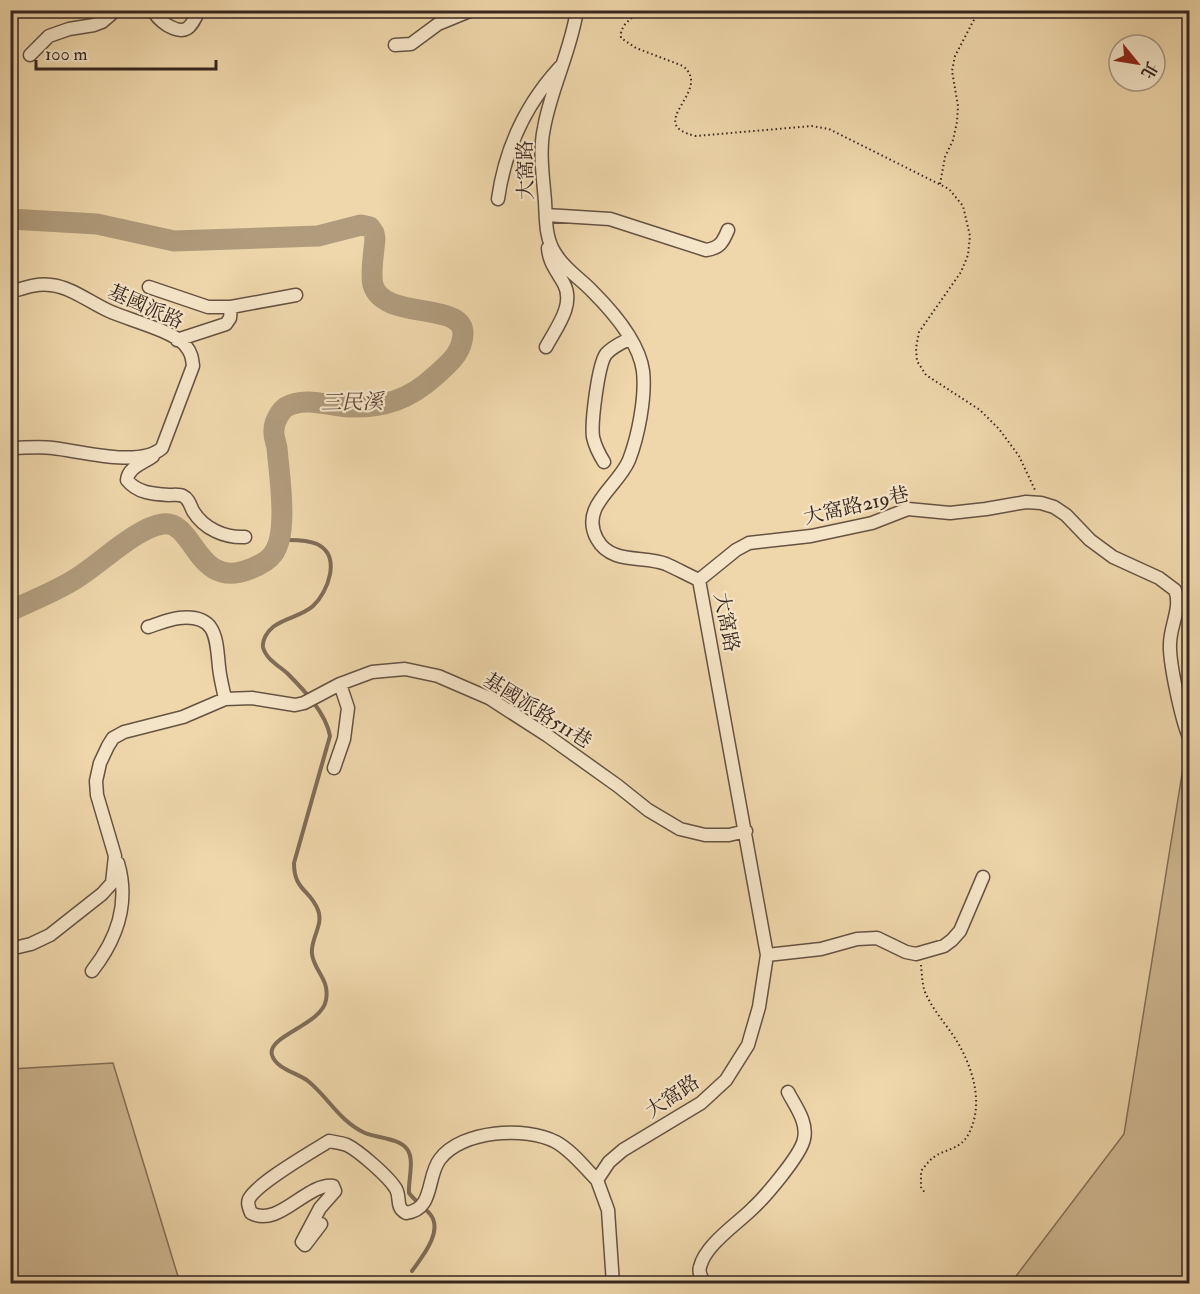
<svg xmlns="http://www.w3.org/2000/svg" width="1200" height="1294" viewBox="0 0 1200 1294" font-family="'IM FELL Double Pica','Noto Serif TC',serif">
<rect width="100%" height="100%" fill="#efd7ab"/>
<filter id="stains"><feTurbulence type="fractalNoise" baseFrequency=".00333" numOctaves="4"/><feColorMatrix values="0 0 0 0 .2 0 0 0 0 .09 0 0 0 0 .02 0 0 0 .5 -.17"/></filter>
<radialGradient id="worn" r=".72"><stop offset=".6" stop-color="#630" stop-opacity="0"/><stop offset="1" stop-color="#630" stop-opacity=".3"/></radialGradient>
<path fill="#d0b993" stroke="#84705a" stroke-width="1.5" d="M1188 737 1190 739 1189 1283 1010 1284 1124 1134Z
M113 1063 180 1283H11V1069Z"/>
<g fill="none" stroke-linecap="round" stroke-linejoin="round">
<path stroke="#806c57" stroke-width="4" d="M281 540C292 540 306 539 317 544 342 556 328 592 313 606 302 616 284 618 273 627 267 632 262 640 263 647 265 658 279 666 287 673 304 690 326 713 330 736L294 863C294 891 310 889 318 910 324 925 310 939 312 954 314 971 330 979 326 1000 322 1025 266 1036 272 1055 276 1069 298 1073 308 1081 328 1097 340 1122 365 1133 377 1138 399 1138 407 1149 415 1159 408 1180 409 1193 415 1201 423 1206 430 1214 444 1231 422 1257 412 1271"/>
<path stroke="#b09b7c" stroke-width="21" d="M10 219 97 224 174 241 318 236 361 225 370 227 374 233 375 239C374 251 370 274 373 285 385 324 473 297 462 341 459 356 446 366 435 376 410 399 384 408 349 407 330 406 304 396 286 407 280 411 274 422 274 430 273 436 276 442 277 448 279 473 289 534 273 554 268 561 258 566 250 569 196 591 195 520 163 524 136 527 96 568 72 581 52 593 31 601 10 611"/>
<g stroke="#655243" stroke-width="15">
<path id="minor" d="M153 10C156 17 161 21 167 25 186 36 191 28 199 10
M577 10C571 51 551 88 544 128 539 151 543 177 545 201 546 218 545 238 555 253 564 269 581 279 593 292 613 312 639 342 643 371 646 397 638 437 629 460 618 487 579 506 597 539 611 565 644 555 666 564 677 569 688 575 699 580L767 955 759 1007 748 1045 726 1080 701 1103 623 1150 609 1162 597 1180 608 1210 613 1284
M395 45 411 44 438 24 472 10
M30 55 49 36 69 29 94 25 102 22 116 10
M498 199C505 149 526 104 560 67
M546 215 610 219 706 250C720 248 723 242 728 230
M149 287 208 307H231
M10 292C24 288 36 283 51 285 71 287 91 303 109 311 129 320 171 330 185 345 191 352 192 357 193 366L162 448C140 468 80 451 53 448 39 446 24 448 10 448
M177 340 226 324 230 318 231 307 296 295
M546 347C556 328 575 305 564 284 557 271 549 263 548 248
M153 456C144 463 128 467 127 480 137 493 153 494 169 495 174 495 179 494 183 496 189 499 190 505 193 511 204 529 225 538 245 537
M604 462C599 454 595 446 593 437 591 423 598 365 606 354 612 347 621 343 629 339
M699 580 736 550 749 543 811 536 872 523 908 509 950 513 986 509 1026 502 1041 503 1054 507 1066 515 1090 540 1113 557 1159 578 1175 590C1182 607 1170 626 1170 644 1169 662 1182 723 1190 739
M148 627C158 624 169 619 179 618 217 614 216 638 219 667 220 678 223 688 225 699
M334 768 344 739 348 708 340 684
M10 949 31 944 50 935 102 894 112 883 115 856 97 795 96 781 100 763 108 746 113 738 124 732 183 717 225 699 252 698 295 705 304 703 340 684 372 672 405 669 438 676 489 698 548 736 618 786 648 810 680 829 705 835H729L746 831
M767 955 821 949 857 939 877 938 906 952 916 954 944 946 952 940 960 931 983 877
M92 971C117 939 130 904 118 863
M321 1224 305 1245 302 1242 320 1208 335 1191 333 1186C306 1183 279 1228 251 1213 249 1208 247 1203 249 1199 257 1183 312 1152 329 1141 334 1142 342 1143 347 1145 359 1151 389 1177 396 1189 401 1198 395 1207 406 1213 435 1209 426 1177 440 1159 462 1130 526 1126 556 1142 572 1151 584 1167 597 1180
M705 1284C702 1279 698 1273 700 1267 705 1245 737 1224 752 1209 765 1197 801 1155 804 1139 808 1122 795 1106 788 1092"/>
</g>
<path stroke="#372620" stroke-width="2" stroke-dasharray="1.5 3" stroke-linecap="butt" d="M643 10C634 17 619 24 621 38L636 48 683 66C714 91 642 124 696 136L812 126 829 129 949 189 963 206 970 236 968 255 961 272 919 332 916 348 917 361 926 375 980 410 999 429 1019 456 1035 490
M812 10 813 12
M940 184 945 157 953 140 957 122 958 106 952 71 955 56 979 10
M921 965C922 974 922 984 925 992 933 1011 948 1026 958 1043 974 1071 984 1106 968 1135 961 1148 948 1149 937 1155 930 1159 926 1165 921 1171V1187L925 1193"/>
<use href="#minor" stroke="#f5e5c8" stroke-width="12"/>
</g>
<g text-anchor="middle" stroke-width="4.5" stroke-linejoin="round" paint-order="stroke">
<g font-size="20" fill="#372620" stroke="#f5e5c8">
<text transform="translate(525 170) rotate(-91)" y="7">大窩路</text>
<text transform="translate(146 306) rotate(24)" y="7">基國派路</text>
<text transform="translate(856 505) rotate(-13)" y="7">大窩路219巷</text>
<text transform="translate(727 622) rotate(79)" y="7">大窩路</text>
<text transform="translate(538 710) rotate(32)" y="7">基國派路511巷</text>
<text transform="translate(672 1096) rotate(-34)" y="7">大窩路</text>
</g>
<g font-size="21" font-style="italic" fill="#5b493c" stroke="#f5e5c8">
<text transform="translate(352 402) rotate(-1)" y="7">三民溪</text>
</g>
</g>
<rect width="1200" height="1294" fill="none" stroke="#efd7ab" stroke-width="36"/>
<rect x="12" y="12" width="1176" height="1270" fill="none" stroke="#372620" stroke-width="3"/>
<rect x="18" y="18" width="1164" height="1258" fill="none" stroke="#372620" stroke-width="1.5"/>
<g transform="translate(1137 63) rotate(120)"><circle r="28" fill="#f5e5c8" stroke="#a99985" stroke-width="1.5"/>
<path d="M0-4.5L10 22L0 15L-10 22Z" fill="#8f2418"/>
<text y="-9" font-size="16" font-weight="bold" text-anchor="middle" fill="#372620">北</text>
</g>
<path d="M36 60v9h180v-9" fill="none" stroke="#372620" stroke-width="3"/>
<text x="45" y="60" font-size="18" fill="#372620" stroke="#f5e5c8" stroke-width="4.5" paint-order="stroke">100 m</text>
<rect width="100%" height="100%" filter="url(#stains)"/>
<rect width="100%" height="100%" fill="url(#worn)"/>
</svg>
